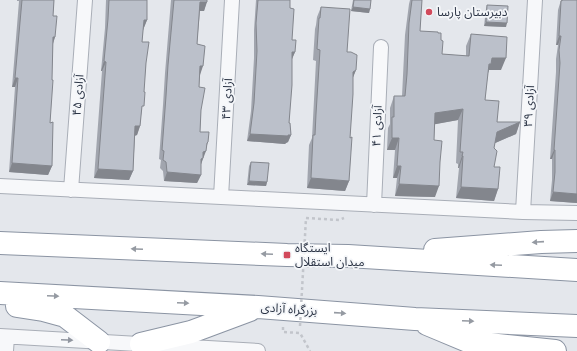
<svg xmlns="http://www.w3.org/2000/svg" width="577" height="351" viewBox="0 0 577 351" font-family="'Noto Sans','Noto Sans Arabic',sans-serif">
<rect width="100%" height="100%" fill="#e4e7ec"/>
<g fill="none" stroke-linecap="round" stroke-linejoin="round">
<g stroke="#a9aeb7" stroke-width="16">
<path id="minor" d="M0 186 523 212 577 213
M71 190 85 0
M221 197 232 0
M374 205 381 47
M523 212 535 0
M0 336 258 351
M6 351 7 337"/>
</g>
<g stroke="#8b94a3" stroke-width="24">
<path id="trunk" d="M0 243 287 255 348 256 577 270
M435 250 541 242 577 241
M0 293 258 307 415 319 577 326
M17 306 43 310 65 316 99 342
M427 324 470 342 555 351
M141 344 191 332 250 310"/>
</g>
<path stroke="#c2c5cb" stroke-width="2.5" stroke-dasharray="3 3" stroke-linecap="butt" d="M306 218 339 220 344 218
M283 327V332L300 333 310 351"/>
<use href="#minor" stroke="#f7f8fa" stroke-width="14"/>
<use href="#trunk" stroke="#fff" stroke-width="22"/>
<path stroke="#c2c5cb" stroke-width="2.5" stroke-dasharray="3 3" stroke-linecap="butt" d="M300 326 306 218"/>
</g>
<path fill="#a1a5ae" d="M17 0H54L53 16 55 37 53 44 50 123 52 166 48 175 9 172 15 87H12L19 1H17Z
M106 0H147V20L143 30 142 42 146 63 140 126 137 135 135 136 133 171 129 180 94 178 102 71H101L105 28Z
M171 0H207L204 11H200L197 44 200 75 199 87 201 110 200 132 206 147 201 164V175L197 183 164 181 163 171 160 168 161 160 159 159 163 105 165 73Z
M256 0H290V8L292 40 295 52 292 59 289 123 291 135 288 142 286 143 285 144 247 141 251 111 254 58V30Z
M353 0H371L369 13 351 11Z
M410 0H422L420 31 438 33 441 40 442 54 466 56V46L471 34 501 70H489L488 72 485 100 497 122H520L516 134 495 143 494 148V167L498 189 494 201 456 198 459 168H458V164L456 163 458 120 435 124 434 140 435 197 395 196 397 178H393L395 150H387L388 128 390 124V108L394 96H402L405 35 409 4Z
M561 0H577V203L550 201 552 180V159H550L556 72V59L558 45H556L558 10Z
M487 5 506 27 484 26 486 9Z
M321 7 347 52 356 70 353 77 350 138 349 181 345 191 307 188 309 145 312 138 316 61 313 60 315 29 316 25 317 17Z
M251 162 267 182 266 186 247 185 249 166Z"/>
<path fill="#83868d" d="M200 2H207L204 11H197Z
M353 7 370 9 369 13 351 11Z
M144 20H147L143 30Z
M486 22 507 23 506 27 484 26Z
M559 36H561L558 45H556Z
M53 37H55L52 46Z
M292 52H295L292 59Z
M492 58H506L501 70H489L487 76H485Z
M104 61 106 62 102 71H101Z
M200 66H203L200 75H197Z
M356 70 352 80 353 72Z
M15 78H18L15 87H12Z
M463 109 458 120 431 125 435 113Z
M520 122 516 134 493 144 497 132Z
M135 126H140L137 135 132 136Z
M250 134 288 135H291L288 142 286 143 285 144 247 141Z
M392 138H399L395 150H387Z
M208 142 205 151H206L200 167V161L207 143Z
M554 150H555L552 159H550Z
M462 156H463L459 168H458Z
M12 163 52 166 48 175 9 172Z
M397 166H401L397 178H393Z
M98 169 133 171 129 180 94 178Z
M167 172 201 175 197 183 164 181Z
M311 178 349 181 345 191 307 188Z
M249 181 267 182 266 186 247 185Z
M399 184 439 186 435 197 395 196Z
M461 187 498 189 494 201 456 198Z
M553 192 577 194V203L550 201Z"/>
<path fill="#bbc0ca" stroke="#83868d" d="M22 0H54L53 16H57L55 37H53L52 80H53L50 123 53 122 52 166 12 163 18 78H15Z
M109 0H147V20H144L142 42H149L146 63 144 92H145L144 106H142L140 126H135L133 171 98 169 106 62 104 61 108 19Z
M174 0H207V2H200L197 44 205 46 203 66H200L199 87 205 88 201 110 200 132H209L208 142 207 143 206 151 203 152V158L201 159V175L167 172 166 162 163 160 164 151 162 150 166 96 168 65Z
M258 0H290V8L294 9 292 40H296L295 52H292V85L289 123H290L291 135H288V136L250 134 254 103 257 51 256 23Z
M354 0H371L370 9 353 7Z
M412 0H422L420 31 438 32V33H441V40L443 41 442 54 469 56 471 34 507 37 506 58H492L491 64H489L485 100 499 101 497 122H520L497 132 494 148 497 151 494 167H500L498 189 461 187 463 156H462L463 152H460L463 109 435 113 434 140 442 141 440 162 439 186 399 184 401 166H397L399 138H392V117H394V96H405L407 74 409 23Z
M563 0H577V194L553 192 555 172V150H554L560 63 559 50 561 36H559L561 1Z
M487 5 508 6 507 23 486 22Z
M321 7 350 9 347 52H351L357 55 356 70 353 72V94L350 138 352 137 349 181 311 178 313 135H315L316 114 320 50 317 49 319 18H320Z
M251 162 269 163 267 182 249 181Z"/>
<defs><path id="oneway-solid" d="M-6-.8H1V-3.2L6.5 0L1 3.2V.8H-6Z"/></defs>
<g fill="#959aa2">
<use href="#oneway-solid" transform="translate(538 242) rotate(176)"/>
<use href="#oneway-solid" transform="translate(137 249) rotate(-177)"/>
<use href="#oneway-solid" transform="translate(267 254) rotate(-177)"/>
<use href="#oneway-solid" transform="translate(496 265) rotate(-177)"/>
<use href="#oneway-solid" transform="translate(53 296) rotate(3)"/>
<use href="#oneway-solid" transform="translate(183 303) rotate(3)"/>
<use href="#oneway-solid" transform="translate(340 313) rotate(4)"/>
<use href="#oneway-solid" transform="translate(468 321) rotate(2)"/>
</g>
<use fill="#9196a0" href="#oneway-solid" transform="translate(67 340) rotate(3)"/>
<g fill="#d1495b" stroke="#f4f6f9" stroke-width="1.5">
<circle cx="429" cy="12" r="4"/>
<rect x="283" y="251" width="8" height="8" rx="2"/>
</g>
<g text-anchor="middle" stroke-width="3.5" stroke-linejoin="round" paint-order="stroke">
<g font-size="12" fill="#2b3445" stroke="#f4f6f9" text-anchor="start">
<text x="437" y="16">دبیرستان پارسا</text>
<text x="295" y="252">ایستگاه<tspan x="295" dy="14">میدان استقلال</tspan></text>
</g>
<g font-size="12" fill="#2b3445" stroke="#f4f6f9">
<text transform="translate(78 95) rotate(-86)" y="4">۴۵ آزادی</text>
<text transform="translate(227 99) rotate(-87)" y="4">۴۳ آزادی</text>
<text transform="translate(529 106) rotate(-87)" y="4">۳۹ آزادی</text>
<text transform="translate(377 126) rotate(-88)" y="4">۴۱ آزادی</text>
<text transform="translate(289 309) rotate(4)" y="4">بزرگراه آزادی</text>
</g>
</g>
</svg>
